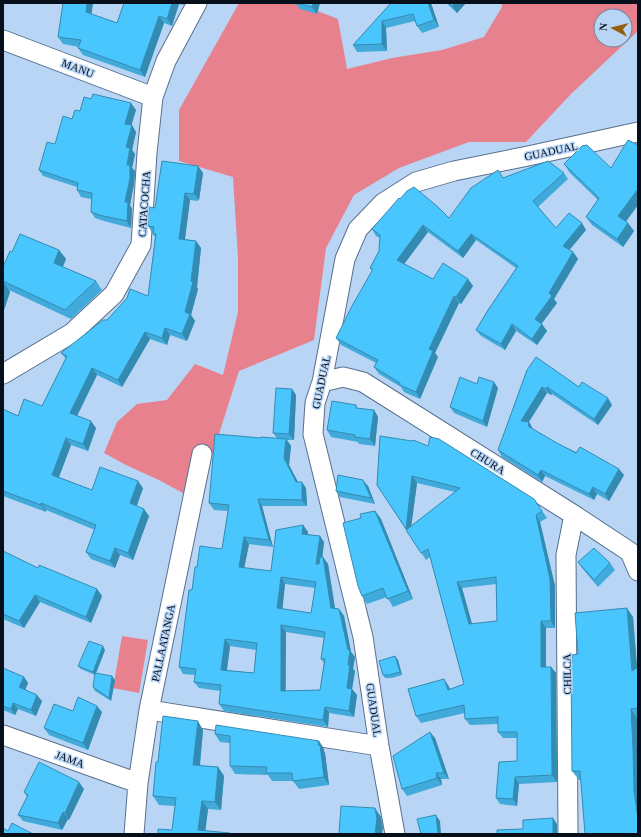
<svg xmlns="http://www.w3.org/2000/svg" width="641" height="837" viewBox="0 0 641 837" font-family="'Times New Roman',serif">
<rect width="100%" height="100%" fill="#b9d5f6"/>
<path fill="#e7818e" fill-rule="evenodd" d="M239 3H297L338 19 347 69 392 58 442 50 484 37 502 7 501 3H638V31L571 94 526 142H469L399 168 354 195 326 248 314 340 239 371 212 456 200 483 190 497 161 481 126 465 104 453 117 422 137 404 167 400 195 364 223 375 238 312V258L233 177 179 161V110ZM601 16H625V40H601Z
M122 636 148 640 139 693 113 688Z"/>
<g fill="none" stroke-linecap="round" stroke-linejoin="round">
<g stroke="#57708d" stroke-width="21">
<path id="minor" d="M3 40 153 97
M3 374 72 333 114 294 141 245 147 153 153 97 166 61 197 3
M322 382 343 377 363 382 574 515 630 552 638 571
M149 710 379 746
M3 735 138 783
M134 834 138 783 149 710 202 454
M395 834 379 746 363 637 313 434 315 403 322 382 345 259 358 229 383 203 416 182 454 171 528 156 638 132
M568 834 566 555 574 515"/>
</g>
<use href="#minor" stroke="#fff" stroke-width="19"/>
</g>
<path fill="#40aada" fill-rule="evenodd" d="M63 3H93L91 14 117 23 124 3H185L183 5 179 4 172 26 164 23 145 77 83 55 78 48 79 47 63 44 58 37Z
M295 3H320L317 14 300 9Z
M391 3H431L439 27 422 33 417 26 415 21 386 28 387 51 357 52 353 45Z
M446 3H466L457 13Z
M136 110 131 125 136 132 132 150 135 154 132 168 135 171 134 184 130 205 132 209 131 228 104 221 95 218 91 212V199L81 197 77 190V187L43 176 39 170 72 119 80 111Z
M638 145V205L626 221 634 231 623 247 592 225 586 217 598 200 570 173 564 164 611 168Z
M198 166 203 173 199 200H198V201L190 200 185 239 196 241 201 248 197 287 198 289 191 315 195 321 187 341 170 335 167 345 150 339 122 387 97 375 77 416 96 428 88 451 71 445 59 477 92 490 143 488 137 506 149 516 133 560 120 555 115 568 91 559 86 552 95 530 46 510V512L3 496V409L18 416 42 406 66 359 61 353 107 320 148 296 155 237 148 226 155 208Z
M564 173 568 179 538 207 556 228 586 230 569 250 573 252 578 259 554 299 557 303 541 324 547 331 537 345 516 331 505 350 481 336 476 330 488 310 516 268 476 240 463 258 428 232 404 264 433 279H468L473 286 461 304 459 303 435 353 438 357 420 399 404 392 401 387 379 374 374 367 376 363 341 345 336 338 373 271 370 268 379 251 380 238 376 236 372 229 400 199 449 218 503 178Z
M59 250 66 259 63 267 96 281 102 290 71 319 9 290 10 292 3 313V281L12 252Z
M527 370 579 387 612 405 598 425 552 394 551 395 547 393 529 422 533 429 555 442 624 475 609 501 597 494 594 500 545 476 542 482 502 457 498 450Z
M477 384 498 388 487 427 454 413 450 407Z
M292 389 296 395 294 440H287L291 446 289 465 298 482 306 488 307 506H262L273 547 249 544 244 568 271 571 303 525 308 532V534L324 542 322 557 328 564 335 608 339 609 344 616 351 652 355 657 353 669 355 671 352 689 357 695 354 717 329 713 328 727 224 711 219 704 220 691 199 688 194 682 195 675 183 674 179 667 192 590 197 567 222 549 228 511 214 510 209 503 261 438H277L273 433ZM285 584 315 588 311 613 282 609ZM286 632 324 638 321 659 324 663 320 690 286 691ZM230 646 256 650 254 673 227 670Z
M356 405 358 409 374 410 378 417 375 446 359 444 358 442 331 437 327 430Z
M380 436 534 499 547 518 540 522 555 586V628H546V667H551L556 673 557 782 519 784 517 806 500 804 496 798 517 761V738H503L498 732V724L470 725 465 719V713L421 723 416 716 448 685 450 689 464 684 430 557 426 560 377 485ZM417 483 455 492 411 526ZM496 584 497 621 472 624 462 588Z
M368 486 375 504 340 497 336 491Z
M375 511 381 519 413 599 393 607 387 597 367 604 362 596 361 518Z
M3 551 38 568 97 589 102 596 91 623 40 602 24 628 3 619Z
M578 562 610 563 615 570 598 587 582 568Z
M633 617 637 668 638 667V718H637L638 732V834L581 780H579L572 771V663L578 654Z
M105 650 96 674 115 680 111 701 95 691 93 687 95 675 81 669 78 666Z
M398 660 402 675 392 678H385L383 675Z
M3 668 24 677 28 683 25 690 42 701 36 716 18 709 15 715 3 710Z
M73 711 102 712 88 750 49 735 44 728Z
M203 730 200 766 218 767 224 776 221 810 208 809 205 831 172 830 175 806 159 805 153 796 158 762Z
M215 734 319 741 324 749V751L325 753 329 785 299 789 293 781H272L268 775 235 774 230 766V743L220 742Z
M435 738 449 779H441L442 785 407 796 402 789Z
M84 789 69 820 68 819 62 830 23 821 18 815 27 797 24 792Z"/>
<path fill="#348bb2" d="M87 3H93L91 19 86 12Z
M172 3H179V4L172 26 167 19Z
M313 3H320L317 14 312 7Z
M428 3H431L439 27 434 20Z
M455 3H466L457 13 452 6Z
M159 16 164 23 145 77 140 70Z
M382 21 386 28 387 51 382 44Z
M131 103 136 110 130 130 125 124Z
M132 125 136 132 132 150 135 154 132 168 135 171 134 184 130 205 132 209 131 228 127 221 125 202 127 165 126 147Z
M198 166 203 173 199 200 194 193Z
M638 189V205L624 224 618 216Z
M185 193 190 200 184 246 179 239Z
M582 223 586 230 567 253 563 246Z
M628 223 634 231 623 247 617 239Z
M423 225 428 232 402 267 397 260Z
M471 234 476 240 463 258 458 251Z
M196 241 201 248 197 287 198 289 191 315 195 321 187 341 182 334 185 312 191 281Z
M59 250 66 259 60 272 54 263Z
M573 252 578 259 554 299 557 303 540 326 535 319 549 293Z
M468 279 473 286 461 304 456 297Z
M4 283 10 292 3 313V285Z
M454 296 459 303 435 353 438 357 420 399 416 392 429 349Z
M512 324 516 331 505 350 501 344Z
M542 324 547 331 537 345 532 339Z
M165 328 170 335 167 345 162 338Z
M145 332 150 339 122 387 118 380Z
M92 368 97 375 75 420 70 413Z
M494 382 498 388 487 427 483 421Z
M542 387 547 393 525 428 521 421Z
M547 387 552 394 551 395 546 389Z
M292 389 296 395 294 440 289 434Z
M608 398 612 405 598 425 594 419Z
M374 410 378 417 375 446 370 439Z
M91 421 96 428 88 451 83 444Z
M529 422 533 429V433L528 426Z
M66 438 71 445 57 482 52 475Z
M286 439 291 446 289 465 301 488 296 482 284 458Z
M619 469 624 475 609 501 605 494Z
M541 470 545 476 542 482 538 475Z
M412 476 417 483 410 536 406 529Z
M363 480 368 486 375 504 371 498Z
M138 481 143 488 135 510 130 503Z
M302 482 306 488 307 506 302 500Z
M593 487 597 494 594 500 589 494Z
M258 499 262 506 273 547 269 540Z
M41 503 46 510V512L41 505Z
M144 509 149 516 133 560 128 553Z
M375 511 381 519 413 599 408 591Z
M536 515 540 522 555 586V628L551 621Z
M303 525 308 532 307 540 302 534Z
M320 536 324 542 321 571 316 564Z
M244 537 249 544 243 574 239 567Z
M115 548 120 555 115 568 110 561Z
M323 557 328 564 336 615 331 608Z
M281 577 285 584 282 614 277 608Z
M457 582 462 588 474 631 469 624Z
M97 589 102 596 91 623 86 617Z
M35 595 40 602 24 628 19 621Z
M627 608 633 617 638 679 632 671Z
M339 609 344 616 351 652 355 657 353 669 355 671 352 689 357 695 354 717 349 711 347 688 348 665V650Z
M541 621 546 628V674L541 667Z
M281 625 286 632 285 698 281 691Z
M225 639 230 646 226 676 221 670Z
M103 646 105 650 95 675 93 672Z
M395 656 398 660 402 675 400 672Z
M551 667 556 673 557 782 552 775Z
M112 676 115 680 111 701 109 698Z
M24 677 28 683 24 693 19 687Z
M444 679 448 685 453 696 448 690Z
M37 695 42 701 36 716 31 710Z
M13 703 18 709 15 715 11 709Z
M97 706 102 712 88 750 83 743Z
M325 707 329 713 328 727 323 720Z
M631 709 637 718 638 732V824L634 791Z
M198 721 203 730 199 773 193 765Z
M430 732 435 738 449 779 444 773Z
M319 741 324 749V751L325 753 329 785 324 777 318 745Z
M218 767 224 776 221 810 215 802Z
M436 773 441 779 442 785 437 778Z
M515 777 519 784 517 806 513 799Z
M79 782 84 789 69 820 65 813Z
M202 801 208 809 205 834 198 830Z
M375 808 381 817 383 828 382 834H375Z
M63 812 68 819 62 830 58 823Z
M436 815 440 821 441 834H438Z
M553 818 557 824V834H553Z"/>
<path fill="#4ac6fe" stroke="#348bb2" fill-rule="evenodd" d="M63 3H87L86 12 117 23 124 3H172L167 19 159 16 140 70 78 48 81 40 58 37Z
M296 3H313L312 7Z
M391 3H428L434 20 417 26 413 14 382 21V44L353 45Z
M449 3H455L452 6Z
M93 94 131 103 125 124 132 125 126 147 130 148 127 165H130V178L125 202H128L127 221 99 215 91 212 92 193 77 190 78 183 39 170 47 142 55 144 63 116 72 119 75 110 80 111 84 97 91 99Z
M628 140 638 145V189L618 216 628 223 617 239 586 217 599 198 564 164 582 146 587 145 611 168Z
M162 161 198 166 194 193H193V194L185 193 179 239 196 241 191 281 193 282 185 312 190 314 182 334 165 328 162 338 145 332 118 380 92 368 70 413 91 421 83 444 66 438 52 475 92 490 100 467 138 481 130 503 144 509 128 553 115 548 110 561 86 552 96 525 41 503V505L3 491V409L18 416 24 399 42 406 67 356 61 353 103 320H107L127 298 130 289 148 296 156 234H153L154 227 148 226 149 207 155 208Z
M548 161 564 173 533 201 556 228 569 213 582 223 563 246 573 252 549 293 552 296 535 319 542 324 532 339 512 324 501 344 476 330 488 310 518 266 471 234 458 251 423 225 397 260 433 279 443 263 468 279 456 297 454 296 429 349 433 351 416 392 400 385V383L374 367 378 360 336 338 352 306 373 269 370 268 379 251 380 235 372 229 399 198 400 199 407 191 414 187 438 207 449 218 471 188 498 170 503 178Z
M20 234 59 250 54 263 96 281 65 310 3 281V267L10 251 12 252Z
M536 357 579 387 582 382 608 398 594 419 547 387 546 389 542 387 521 421 529 422 528 426 555 442 576 453 580 447 619 469 605 494 593 487 589 494 541 470 538 475 498 450 527 370Z
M460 377 477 384 479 377 494 382 483 421 450 407Z
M276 388 292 389 289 434 273 433Z
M332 401 356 405V408L374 410 370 439 355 437V435L327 430Z
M215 434 261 438V437L286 439 284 458 296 482H302V500L258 499 269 540 244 537 239 567 271 571 276 530 303 525 302 534 320 536 316 564H319L320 557H323L331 608 339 609 348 650H350L348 665H350L347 688 352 689 349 711 325 707 323 720 219 704 221 685 194 682 196 669 179 667 189 590H192L195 567H197L200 546 222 549 229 505 209 503ZM281 577 316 582 311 613 277 608ZM281 625 325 632 321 659H325L320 690 281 691ZM225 639 257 643 254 673 221 670Z
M380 436 412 441 413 440 428 446 430 437 439 439 534 499 542 511 536 515 550 579 551 621H541V667H551L552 775 515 777 513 799 496 798 499 762 517 761V732H498V717L465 719 464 705 416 716 408 689 444 679 448 690 464 684 428 549 421 553 406 530 460 488 412 476 406 529 377 485ZM496 577 497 621 469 624 457 582Z
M338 475 363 480 371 498 336 491Z
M375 511 408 591 387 599 383 588 362 596 358 586 343 523 361 518 360 514Z
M594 548 610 563 594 580 578 562Z
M3 551 38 568 39 565 97 589 86 617 35 595 19 621 3 614Z
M627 608 632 671 638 667V708L631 709 633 748 634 791 638 819V834H585L580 771H572L571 663H572V655L578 654 575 613Z
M89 641 103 646 93 672 78 666Z
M395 656 400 672 389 675H383L379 661Z
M3 668 24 677 19 687 37 695 31 710 13 703 11 709 3 706Z
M95 673 112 676 109 698 93 687Z
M78 697 97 706 83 743 44 728 54 704 73 711Z
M163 716 198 721 193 765 218 767 215 802 202 801 198 830 230 833V834H158V829L172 830 176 798 153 796 156 762H158Z
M216 725 319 741 318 745H320L324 777 293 781 292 773H266L267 767 230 766V736L215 734Z
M430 732 444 773H436L437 778 402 789 393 756Z
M39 762 79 782 65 813 63 812 58 823 18 815 28 795 24 792Z
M341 806 375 808 377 819 375 834H339Z
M436 815 438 834H421L417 819Z
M553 818V834H497V830L523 829V820Z
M12 823 33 834H3V828L8 831Z"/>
<g text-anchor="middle" stroke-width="3" stroke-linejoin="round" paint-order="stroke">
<g font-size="11" fill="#060f1a" stroke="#b9d5f6">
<text transform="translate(78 68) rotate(21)" y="4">MANU</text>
<text transform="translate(551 151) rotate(-12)" y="4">GUADUAL</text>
<text transform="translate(144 204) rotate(-86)" y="4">CATACOCHA</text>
<text transform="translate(321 382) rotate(-78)" y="4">GUADUAL</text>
<text transform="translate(488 461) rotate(32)" y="4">CHURA</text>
<text transform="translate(163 643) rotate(-78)" y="4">PALLAATANGA</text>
<text transform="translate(567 674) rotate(-91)" y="4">CHILCA</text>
<text transform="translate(374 710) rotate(82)" y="4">GUADUAL</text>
<text transform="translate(70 759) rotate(20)" y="4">JAMA</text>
</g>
</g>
<rect width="641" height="837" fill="none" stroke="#060f1a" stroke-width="8"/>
<g transform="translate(613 28) rotate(277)"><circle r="19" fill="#b9d5f6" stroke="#71869e"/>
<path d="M0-3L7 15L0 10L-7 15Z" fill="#926010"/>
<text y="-6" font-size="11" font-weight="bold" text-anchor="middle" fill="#060f1a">N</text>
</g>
</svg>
